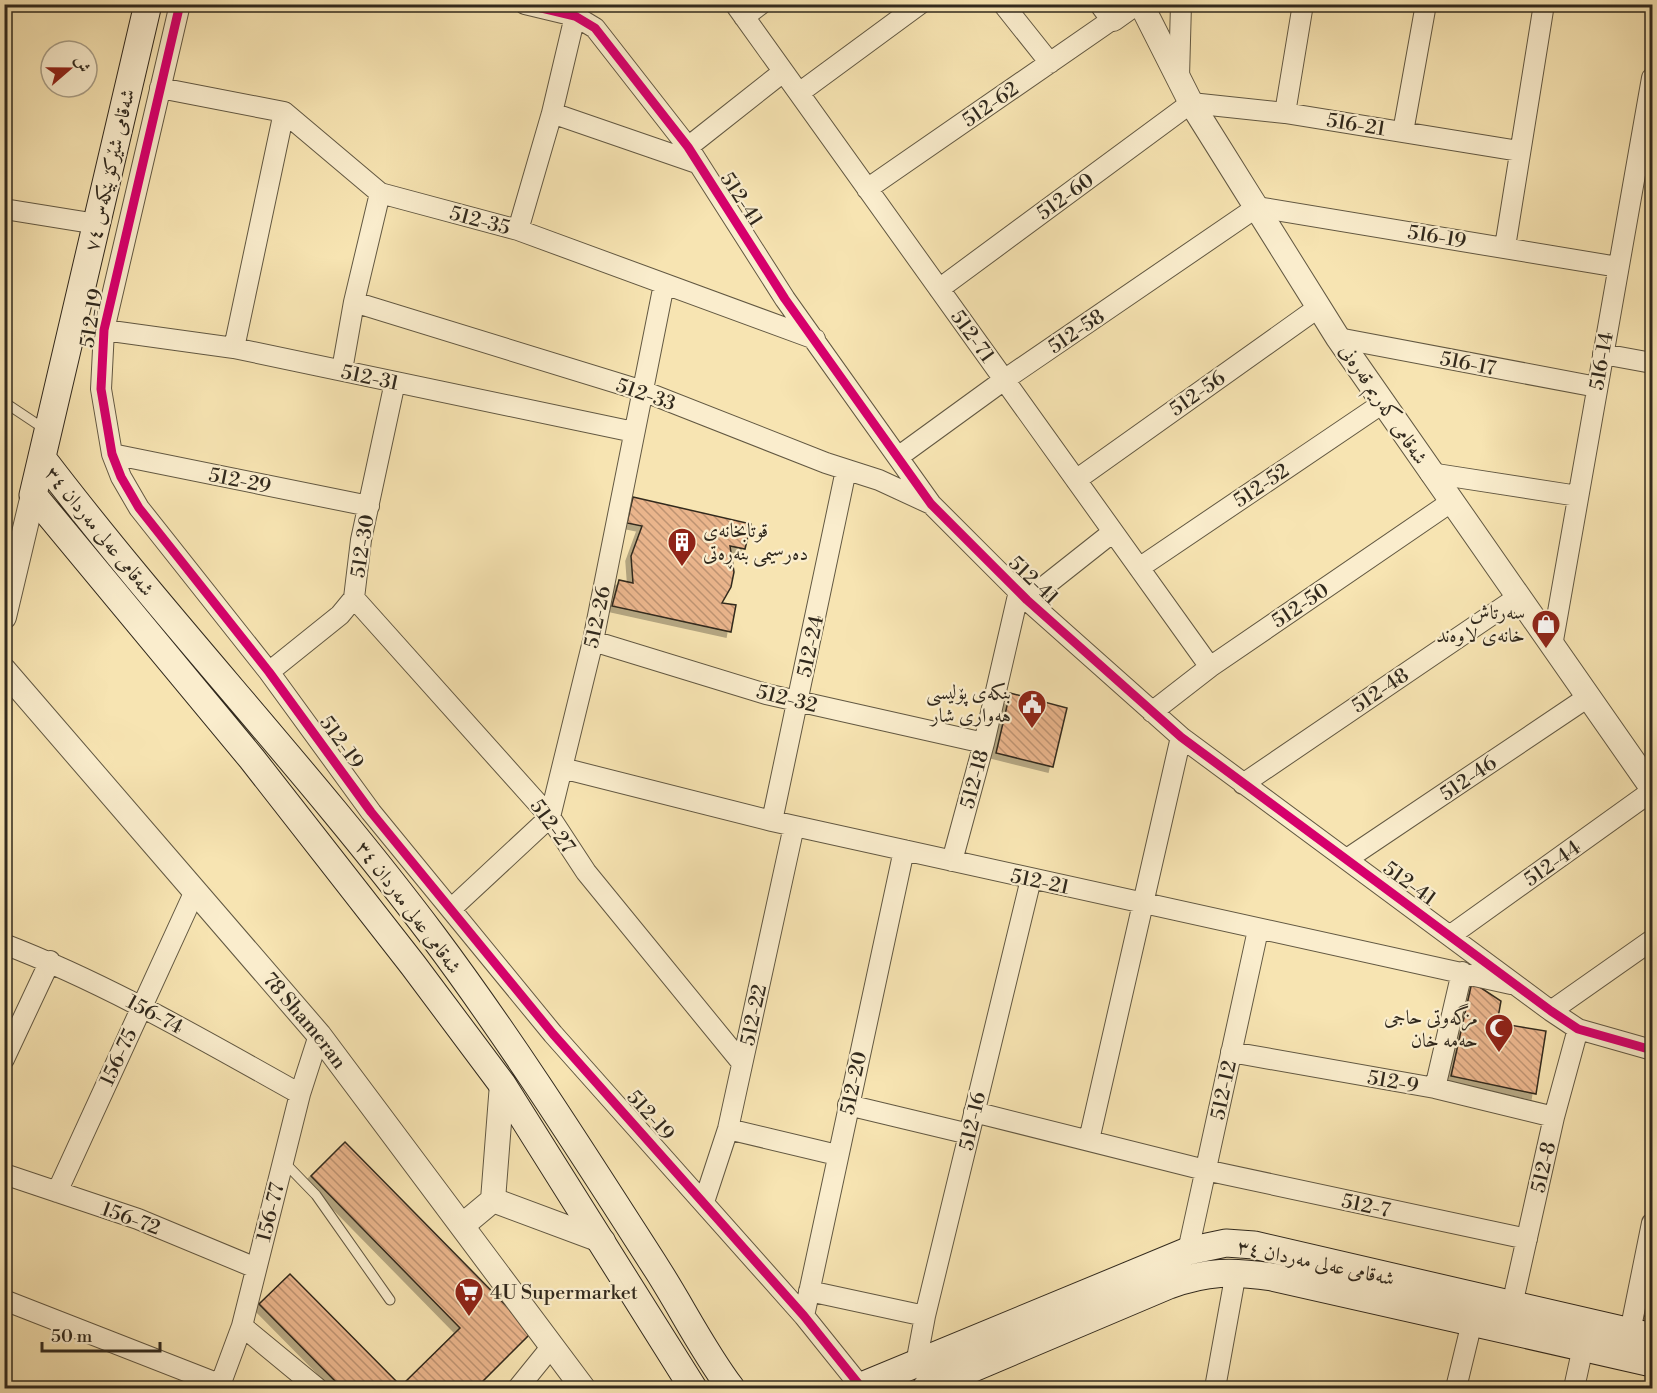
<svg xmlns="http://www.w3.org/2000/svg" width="1657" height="1393" viewBox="0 0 1657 1393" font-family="'Libre Bodoni',Amiri,serif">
<defs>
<pattern id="building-back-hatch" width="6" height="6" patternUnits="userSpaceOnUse" patternTransform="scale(1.5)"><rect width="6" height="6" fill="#eab58c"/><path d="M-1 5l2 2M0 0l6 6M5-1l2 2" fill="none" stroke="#be9372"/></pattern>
<filter id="shadow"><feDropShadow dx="-5" dy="5" stdDeviation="0" flood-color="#0004"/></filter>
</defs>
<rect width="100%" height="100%" fill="#f7e4b2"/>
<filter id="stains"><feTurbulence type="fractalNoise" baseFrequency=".00333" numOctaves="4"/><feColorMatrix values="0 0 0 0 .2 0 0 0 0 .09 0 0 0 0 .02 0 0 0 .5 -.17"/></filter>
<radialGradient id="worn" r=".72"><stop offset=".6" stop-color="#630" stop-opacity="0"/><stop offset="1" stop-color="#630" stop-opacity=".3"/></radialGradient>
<path fill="url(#building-back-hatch)" stroke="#31291d" stroke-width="1.5" filter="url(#shadow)" d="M633 497 751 524 745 549 730 546 734 572 731 587 722 603 736 605 731 632 612 606 619 580 633 583 631 556 642 526 627 523Z
M1010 693 1067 708 1053 767 996 753Z
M1472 982 1501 1001 1497 1023 1546 1031 1536 1094 1451 1076Z
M345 1142 532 1332 476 1388H342L259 1304 290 1274 401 1386 460 1328 311 1176Z
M1652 1250V1318L1637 1314Z"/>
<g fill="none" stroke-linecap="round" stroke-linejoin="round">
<g stroke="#625842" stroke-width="11">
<path id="service" d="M4 402 46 430
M283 1161 316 1195 390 1300"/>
</g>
<g stroke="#625842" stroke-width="22">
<path id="minor" d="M180 4 104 330 101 389 112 454 121 477 139 508 269 672 371 812 553 1034 804 1316 861 1387
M525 4 575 16 595 28 688 147 785 299 931 504 1027 600 1181 737 1551 1011 1578 1029 1652 1050
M735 4 1210 667
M1003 4 1050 63
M744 17 761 4
M1179 77 1181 4
M160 88 284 112 380 193 518 230 815 339
M799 93 920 4
M552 113 697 163
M1285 113 1303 4
M1403 132 1426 4
M688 147 783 72
M867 189 1113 19
M4 209 97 224
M518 230 552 113 575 16
M1505 247 1544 4
M939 289 1191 103 1285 113 1519 151
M354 302 643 391 826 463 879 480 931 504
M104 330 234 348 634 432
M1338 338 1597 387
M234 348 284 112
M1603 354 1652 363
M342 370 354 302 380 193
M112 454 369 506
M898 457 1004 380 1257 207 1618 267
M1430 473 1578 496
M1076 480 1319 307
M1139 568 1383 403
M354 598 550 817 586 872 742 1063
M1027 600 1113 532
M593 641 766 694 984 743
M1552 646 1652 78
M269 672 340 615 354 598 361 540 395 382
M1152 712 1210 667 1451 502
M562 768 772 821 1511 984
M1243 784 1518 597
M772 821 846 470
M1347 859 1588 697
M952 861 984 743 1019 591
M451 909 550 817 593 641 664 284
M1451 935 1652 791
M4 944C108 984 203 1040 300 1094
M1551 1011 1652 940
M1231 1052 1435 1088 1554 1117
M4 1059 50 961
M1435 1088 1462 972
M848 1105 969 1134
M974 1112 1205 1170 1527 1239
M728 1129 837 1155
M1089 1140 1181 737
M4 1174 138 1219 256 1268
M57 1192 195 891
M704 1202 728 1129 794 826
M1188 1251 1258 930
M809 1291 925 1316
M4 1300 219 1384
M1512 1305 1554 1117 1578 1029
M804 1316 904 850
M242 1326 317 1388
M1630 1332 1652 1223
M916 1364 925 1316 1031 879
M219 1388 242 1326 300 1094 319 1035
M518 1388 552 1346
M1215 1388 1236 1272
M1456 1388 1472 1322
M1574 1388 1583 1347"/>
</g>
<g stroke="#625842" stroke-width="26">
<g id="tertiary">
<path d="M1102 4 1113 19 1134 4"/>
<path d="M1141 4 1191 103 1338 338 1652 788"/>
<path d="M4 617 33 495"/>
<path id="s1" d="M4 670 319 1035 583 1388"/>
<path d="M493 1200 603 1241"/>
<path d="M463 1225 493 1200 502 1084"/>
</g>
</g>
<g stroke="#31291d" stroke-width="29">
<path id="secondary" d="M148 4 33 495 252 759 413 965 502 1084 693 1388
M42 458C167 622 309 771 433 936 513 1043 585 1157 657 1269 682 1308 703 1351 731 1388
M857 1388 1188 1251 1226 1243 1254 1245 1652 1337
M926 1388 1169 1285C1208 1271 1232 1271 1272 1277L1652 1363"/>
</g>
<use href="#service" stroke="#faedcd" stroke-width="9"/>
<use href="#minor" stroke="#faedcd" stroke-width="20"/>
<use href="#tertiary" stroke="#faedcd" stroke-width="24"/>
<use href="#secondary" stroke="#faedcd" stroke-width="27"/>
<g stroke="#faedcd" stroke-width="13">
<path id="cycleway" d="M180 4 104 330 101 389 112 454 121 477 139 508 269 672 371 812 553 1034 804 1316 861 1387
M525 4 575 16 595 28 688 147 785 299 931 504 1027 600 1181 737 1551 1011 1578 1029 1652 1050"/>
</g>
<use href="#cycleway" stroke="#d6006c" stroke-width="9"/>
</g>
<defs>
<g id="building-pin" transform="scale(1.5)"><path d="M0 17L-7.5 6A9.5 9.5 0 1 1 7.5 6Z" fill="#8f2418" stroke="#faedcd"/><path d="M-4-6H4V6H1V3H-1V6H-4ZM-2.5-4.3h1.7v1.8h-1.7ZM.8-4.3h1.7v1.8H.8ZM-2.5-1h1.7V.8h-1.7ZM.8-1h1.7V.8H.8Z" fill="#fff"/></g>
<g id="shop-pin" transform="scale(1.5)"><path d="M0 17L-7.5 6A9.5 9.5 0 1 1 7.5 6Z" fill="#8f2418" stroke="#faedcd"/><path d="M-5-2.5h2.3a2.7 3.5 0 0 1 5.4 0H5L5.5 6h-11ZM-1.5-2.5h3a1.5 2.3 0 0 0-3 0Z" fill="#fff"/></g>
<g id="civic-pin" transform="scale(1.5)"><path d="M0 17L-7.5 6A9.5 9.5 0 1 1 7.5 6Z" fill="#8f2418" stroke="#faedcd"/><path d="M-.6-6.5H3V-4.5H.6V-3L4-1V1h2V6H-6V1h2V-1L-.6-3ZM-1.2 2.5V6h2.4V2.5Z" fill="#fff"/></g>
<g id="mosque-pin" transform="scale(1.5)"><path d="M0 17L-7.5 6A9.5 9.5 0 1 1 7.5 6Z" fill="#8f2418" stroke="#faedcd"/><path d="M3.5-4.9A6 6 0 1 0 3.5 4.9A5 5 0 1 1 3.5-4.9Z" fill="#fff"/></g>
<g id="supermarket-pin" transform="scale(1.5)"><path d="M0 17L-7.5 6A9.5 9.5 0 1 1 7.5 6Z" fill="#8f2418" stroke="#faedcd"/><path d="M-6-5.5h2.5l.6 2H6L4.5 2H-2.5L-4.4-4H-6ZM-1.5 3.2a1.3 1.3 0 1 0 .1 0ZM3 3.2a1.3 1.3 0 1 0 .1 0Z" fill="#fff"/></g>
</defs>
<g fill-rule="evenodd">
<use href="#building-pin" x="682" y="542"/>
<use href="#shop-pin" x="1546" y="624"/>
<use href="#civic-pin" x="1032" y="704"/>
<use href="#mosque-pin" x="1499" y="1028"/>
<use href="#supermarket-pin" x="469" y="1292"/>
</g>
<g text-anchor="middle" stroke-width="4.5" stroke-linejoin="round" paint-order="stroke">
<g font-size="20" fill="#31291d" stroke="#faedcd">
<text transform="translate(990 104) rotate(-35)" y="7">512-62</text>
<text transform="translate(1356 124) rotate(9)" y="7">516-21</text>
<text transform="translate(109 170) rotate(-77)" y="7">شەقامی شێرکۆ بێکەس ٧٤</text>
<text transform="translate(1065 196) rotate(-36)" y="7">512-60</text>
<text transform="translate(742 199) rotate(57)" y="7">512-41</text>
<text transform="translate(480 220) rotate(15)" y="7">512-35</text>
<text transform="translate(1437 236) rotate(9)" y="7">516-19</text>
<text transform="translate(91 318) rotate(-81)" y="7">512-19</text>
<text transform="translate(1076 331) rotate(-34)" y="7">512-58</text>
<text transform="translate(973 336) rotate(54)" y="7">512-71</text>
<text transform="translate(1601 361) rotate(-80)" y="7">516-14</text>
<text transform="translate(1468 363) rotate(11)" y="7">516-17</text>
<text transform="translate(370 377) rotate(12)" y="7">512-31</text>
<text transform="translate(1197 393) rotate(-35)" y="7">512-56</text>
<text transform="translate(646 394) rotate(19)" y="7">512-33</text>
<text transform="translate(1384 404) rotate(56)" y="7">شەقامی کەریم قەرەنی</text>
<text transform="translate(240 480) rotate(11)" y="7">512-29</text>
<text transform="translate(1261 485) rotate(-34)" y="7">512-52</text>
<text transform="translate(100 531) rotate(51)" y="7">شەقامی عەلی مەردان ٣٤</text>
<text transform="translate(362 546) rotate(-81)" y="7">512-30</text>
<text transform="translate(1034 580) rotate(44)" y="7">512-41</text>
<text transform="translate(1300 605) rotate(-34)" y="7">512-50</text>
<text transform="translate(597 617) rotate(-78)" y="7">512-26</text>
<text transform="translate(810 646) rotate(-78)" y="7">512-24</text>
<text transform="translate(1380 690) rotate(-34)" y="7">512-48</text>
<text transform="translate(787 698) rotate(14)" y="7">512-32</text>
<text transform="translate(342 742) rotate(54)" y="7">512-19</text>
<text transform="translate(1468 778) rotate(-34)" y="7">512-46</text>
<text transform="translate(974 779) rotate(-75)" y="7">512-18</text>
<text transform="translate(553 826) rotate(54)" y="7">512-27</text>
<text transform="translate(1552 863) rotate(-35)" y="7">512-44</text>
<text transform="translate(1040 881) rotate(12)" y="7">512-21</text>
<text transform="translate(1410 883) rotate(36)" y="7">512-41</text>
<text transform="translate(409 907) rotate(53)" y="7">شەقامی عەلی مەردان ٣٤</text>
<text transform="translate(155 1014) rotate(28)" y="7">156-74</text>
<text transform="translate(753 1015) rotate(-78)" y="7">512-22</text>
<text dy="7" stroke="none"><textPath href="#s1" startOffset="462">78 Shameran</textPath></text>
<text transform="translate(118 1057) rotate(-65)" y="7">156-75</text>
<text transform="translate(1393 1081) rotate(10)" y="7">512-9</text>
<text transform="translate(853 1083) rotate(-78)" y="7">512-20</text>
<text transform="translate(1223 1090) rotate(-78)" y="7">512-12</text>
<text transform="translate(651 1115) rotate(48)" y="7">512-19</text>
<text transform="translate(972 1121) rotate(-77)" y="7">512-16</text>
<text transform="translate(1543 1167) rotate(-77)" y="7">512-8</text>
<text transform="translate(1366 1205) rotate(12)" y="7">512-7</text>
<text transform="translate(270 1212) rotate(-76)" y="7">156-77</text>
<text transform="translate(131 1218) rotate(20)" y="7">156-72</text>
<text transform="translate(1316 1262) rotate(12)" y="7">شەقامی عەلی مەردان ٣٤</text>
</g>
<g font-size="20" fill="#31291d" stroke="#faedcd" text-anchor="end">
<text x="703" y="537" text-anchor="start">قوتابخانەی<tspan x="703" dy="23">دەرسیمی بنەڕەتی</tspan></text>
<text x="1525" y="619">سەرتاش<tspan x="1525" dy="23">خانەی لاوەند</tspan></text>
<text x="1011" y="699">بنکەی پۆلیسی<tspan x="1011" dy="23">هەواری شار</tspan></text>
<text x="1478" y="1024">مزگەوتی حاجی<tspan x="1478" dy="23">حەمە خان</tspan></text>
<text x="490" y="1299" text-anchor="start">4U Supermarket</text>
</g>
</g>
<rect width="1657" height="1393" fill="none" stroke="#f7e4b2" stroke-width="24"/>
<rect x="6" y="6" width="1645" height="1381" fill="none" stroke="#31291d" stroke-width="3"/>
<rect x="12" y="12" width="1633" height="1369" fill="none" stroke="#31291d" stroke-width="1.5"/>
<g transform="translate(69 69) rotate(70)"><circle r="28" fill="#faedcd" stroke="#aa9f87" stroke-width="1.5"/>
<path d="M0-4.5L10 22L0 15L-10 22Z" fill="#8f2418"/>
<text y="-9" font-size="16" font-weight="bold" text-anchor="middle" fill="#31291d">ش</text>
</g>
<path d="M42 1342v9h118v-9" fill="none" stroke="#31291d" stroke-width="3"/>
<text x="51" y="1342" font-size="18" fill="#31291d" stroke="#faedcd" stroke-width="4.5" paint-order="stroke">50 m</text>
<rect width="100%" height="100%" filter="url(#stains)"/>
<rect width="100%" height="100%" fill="url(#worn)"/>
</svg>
